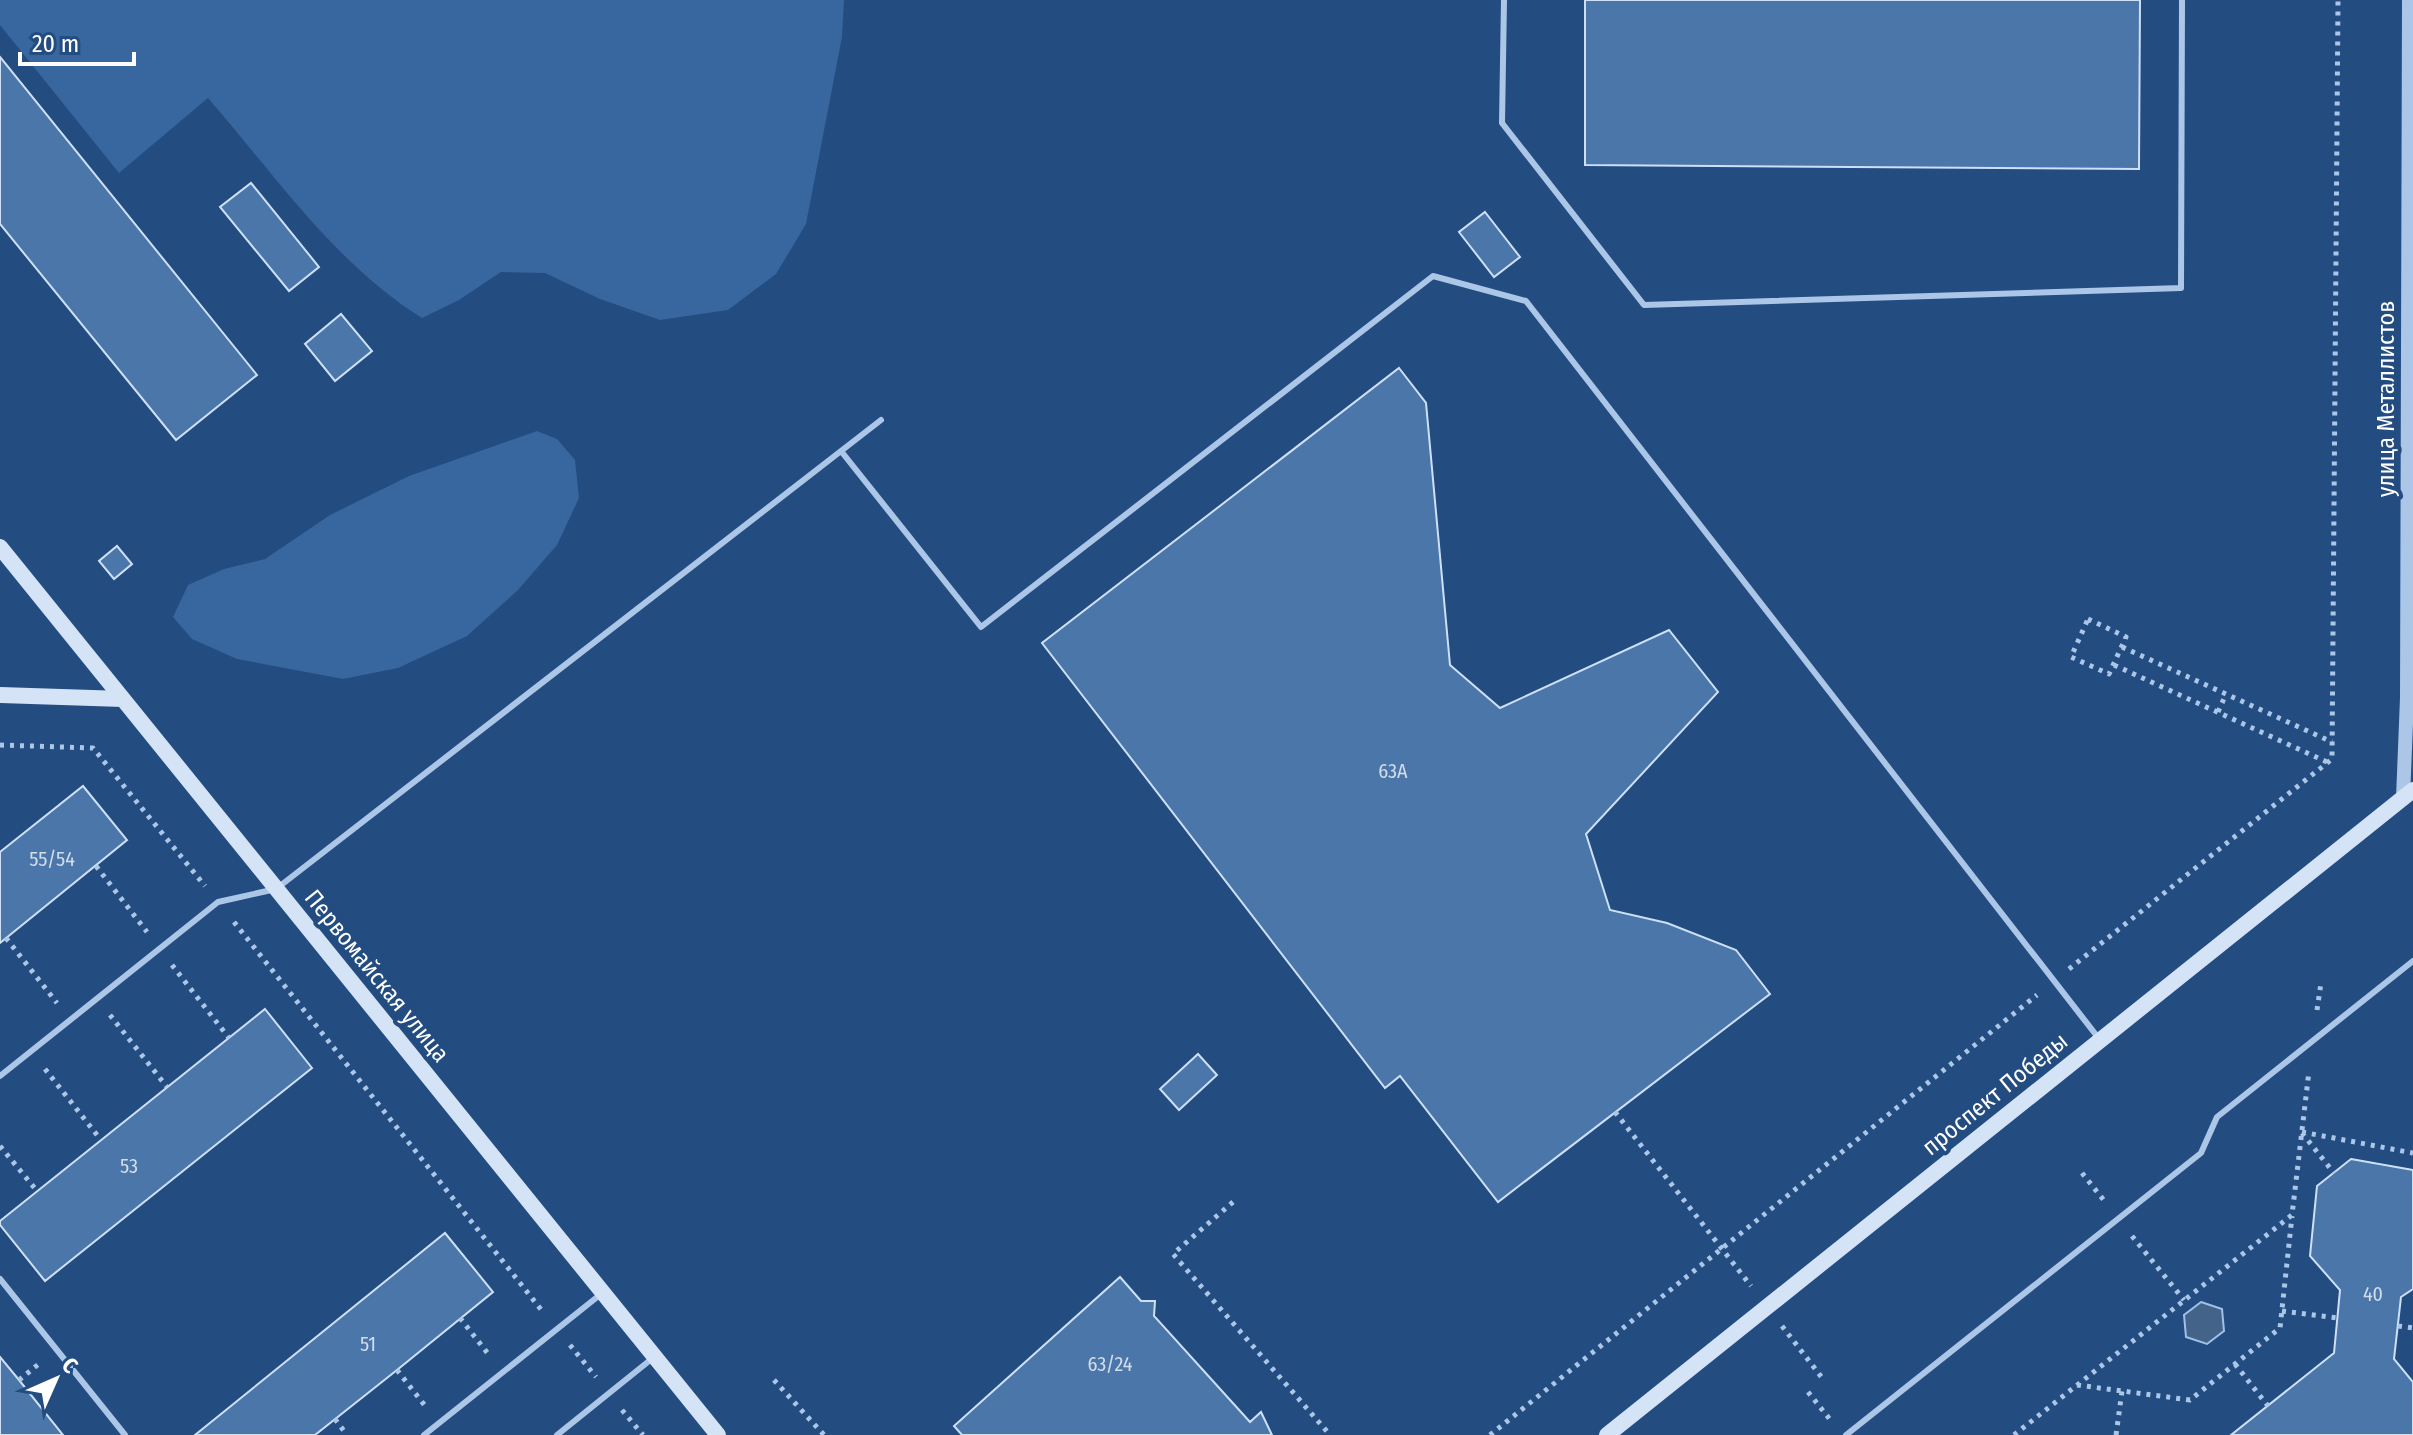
<svg xmlns="http://www.w3.org/2000/svg" width="2413" height="1435" viewBox="0 0 2413 1435" font-family="'Fira Sans Condensed',sans-serif">
<rect width="100%" height="100%" fill="#234c81"/>
<path fill="#38669f" d="M0 0H844L842 37 806 224 776 274 728 310 660 320 600 299 545 273 501 272 459 300 422 318C334 263 275 175 208 98L119 173 0 25Z
M537 431 557 439 575 460 579 498 557 545 518 590 467 636 398 668 343 679 237 659 192 639 173 617 188 585 224 569 265 559 330 515 409 476Z"/>
<path fill="#446389" stroke="#9fc1e8" stroke-width="2" d="M2201 1302 2222 1309 2224 1331 2207 1344 2186 1337 2184 1315Z"/>
<path fill="#4b76aa" stroke="#cee0f6" stroke-width="2" d="M1585 0H2140L2139 169 1585 165Z
M0 57 257 375 176 440 0 224Z
M251 183 319 267 289 291 220 207Z
M1485 212 1520 257 1494 277 1459 232Z
M341 314 372 351 335 381 305 344Z
M1399 368 1426 403 1450 665 1500 708 1669 630 1718 692 1586 834 1610 910 1667 923 1736 950 1770 994 1498 1202 1400 1076 1385 1088 1042 643Z
M117 546 132 564 114 579 99 561Z
M83 786 127 840 0 943V852Z
M265 1009 312 1068 45 1281 0 1225V1221Z
M1198 1054 1217 1075 1179 1110 1160 1089Z
M2351 1159 2413 1170V1289L2401 1297 2394 1359 2413 1382V1435H2231L2334 1353 2340 1290 2310 1256 2317 1186Z
M445 1233 493 1292 397 1370 315 1435H195Z
M1120 1277 1141 1301H1155L1154 1316 1250 1422 1261 1412 1272 1435H962L954 1426Z
M0 1357 19 1380 63 1435H0Z"/>
<g fill="none" stroke-linecap="round" stroke-linejoin="round">
<path stroke="#abc6e7" stroke-width="5" stroke-dasharray="4 6" stroke-linecap="butt" d="M2088 619 2126 637 2109 674 2071 657Z
M2122 647 2332 742
M2114 665 2327 762
M2218 712 2226 694
M0 745 93 748 205 886
M96 866 147 932
M234 922 543 1312
M6 938 57 1003
M172 965 229 1038
M2069 969 2332 759 2338 0
M2317 1010 2321 983
M110 1015 167 1087
M45 1069 101 1140
M1615 1112 1751 1286
M2302 1132 2413 1153
M2302 1133 2334 1173
M0 1146 37 1191
M2082 1173 2106 1203
M1233 1202 1173 1254 1330 1435
M2132 1236 2184 1300
M2282 1311 2337 1318
M460 1318 489 1355
M1782 1326 1823 1379
M2398 1326 2413 1328
M570 1345 596 1377
M2235 1364 2268 1406
M397 1370 426 1407
M19 1380 40 1363
M774 1380 824 1435
M2077 1385 2190 1400 2280 1328 2292 1216
M1808 1392 1832 1422
M622 1410 643 1435
M335 1419 347 1435
M1490 1435 2037 995
M2014 1435 2292 1215 2309 1071
M2116 1435 2122 1391"/>
<path stroke="#abc6e7" stroke-width="6" d="M1504 0 1502 123 1644 305 2181 288 2182 0
M841 451 981 627 1433 276 1526 301 2100 1040
M0 1076 218 902 276 889 881 420
M0 1279 125 1435
M424 1435 601 1294
M557 1435 654 1357
M1846 1435 2201 1153 2217 1117 2413 961"/>
<path stroke="#abc6e7" stroke-width="14" d="M2403 798 2407 698 2409 0"/>
<path stroke="#d5e3f6" stroke-width="16" d="M0 547 718 1435
M0 695 123 699
M1607 1435 2413 790"/>
</g>
<g text-anchor="middle" stroke-width="8" stroke-linejoin="round" paint-order="stroke">
<g font-size="20" fill="#d2ddea">
<text x="1393" y="778">63А</text>
<text x="52" y="866">55/54</text>
<text x="129" y="1173">53</text>
<text x="2373" y="1301">40</text>
<text x="368" y="1351">51</text>
<text x="1110" y="1371">63/24</text>
</g>
<g font-size="24" fill="#fff" stroke="#234c81">
<text transform="translate(2386 399) rotate(-90)" y="8">улица Металлистов</text>
<text transform="translate(377 976) rotate(51)" y="8">Первомайская улица</text>
<text transform="translate(1995 1094) rotate(-39)" y="8">проспект Победы</text>
</g>
</g>
<g transform="translate(56 1379) rotate(45)" stroke="#234c81" stroke-width="6" paint-order="stroke">
<path d="M0-6L14 30L0 20L-14 30Z" fill="#ffffff"/>
<text y="-12" font-size="22" font-weight="bold" text-anchor="middle" fill="#ffffff">С</text>
</g>
<path d="M20 52v12h114v-12" fill="none" stroke="#ffffff" stroke-width="4"/>
<text x="32" y="52" font-size="24" fill="#ffffff" stroke="#234c81" stroke-width="6" paint-order="stroke">20 m</text>
</svg>
